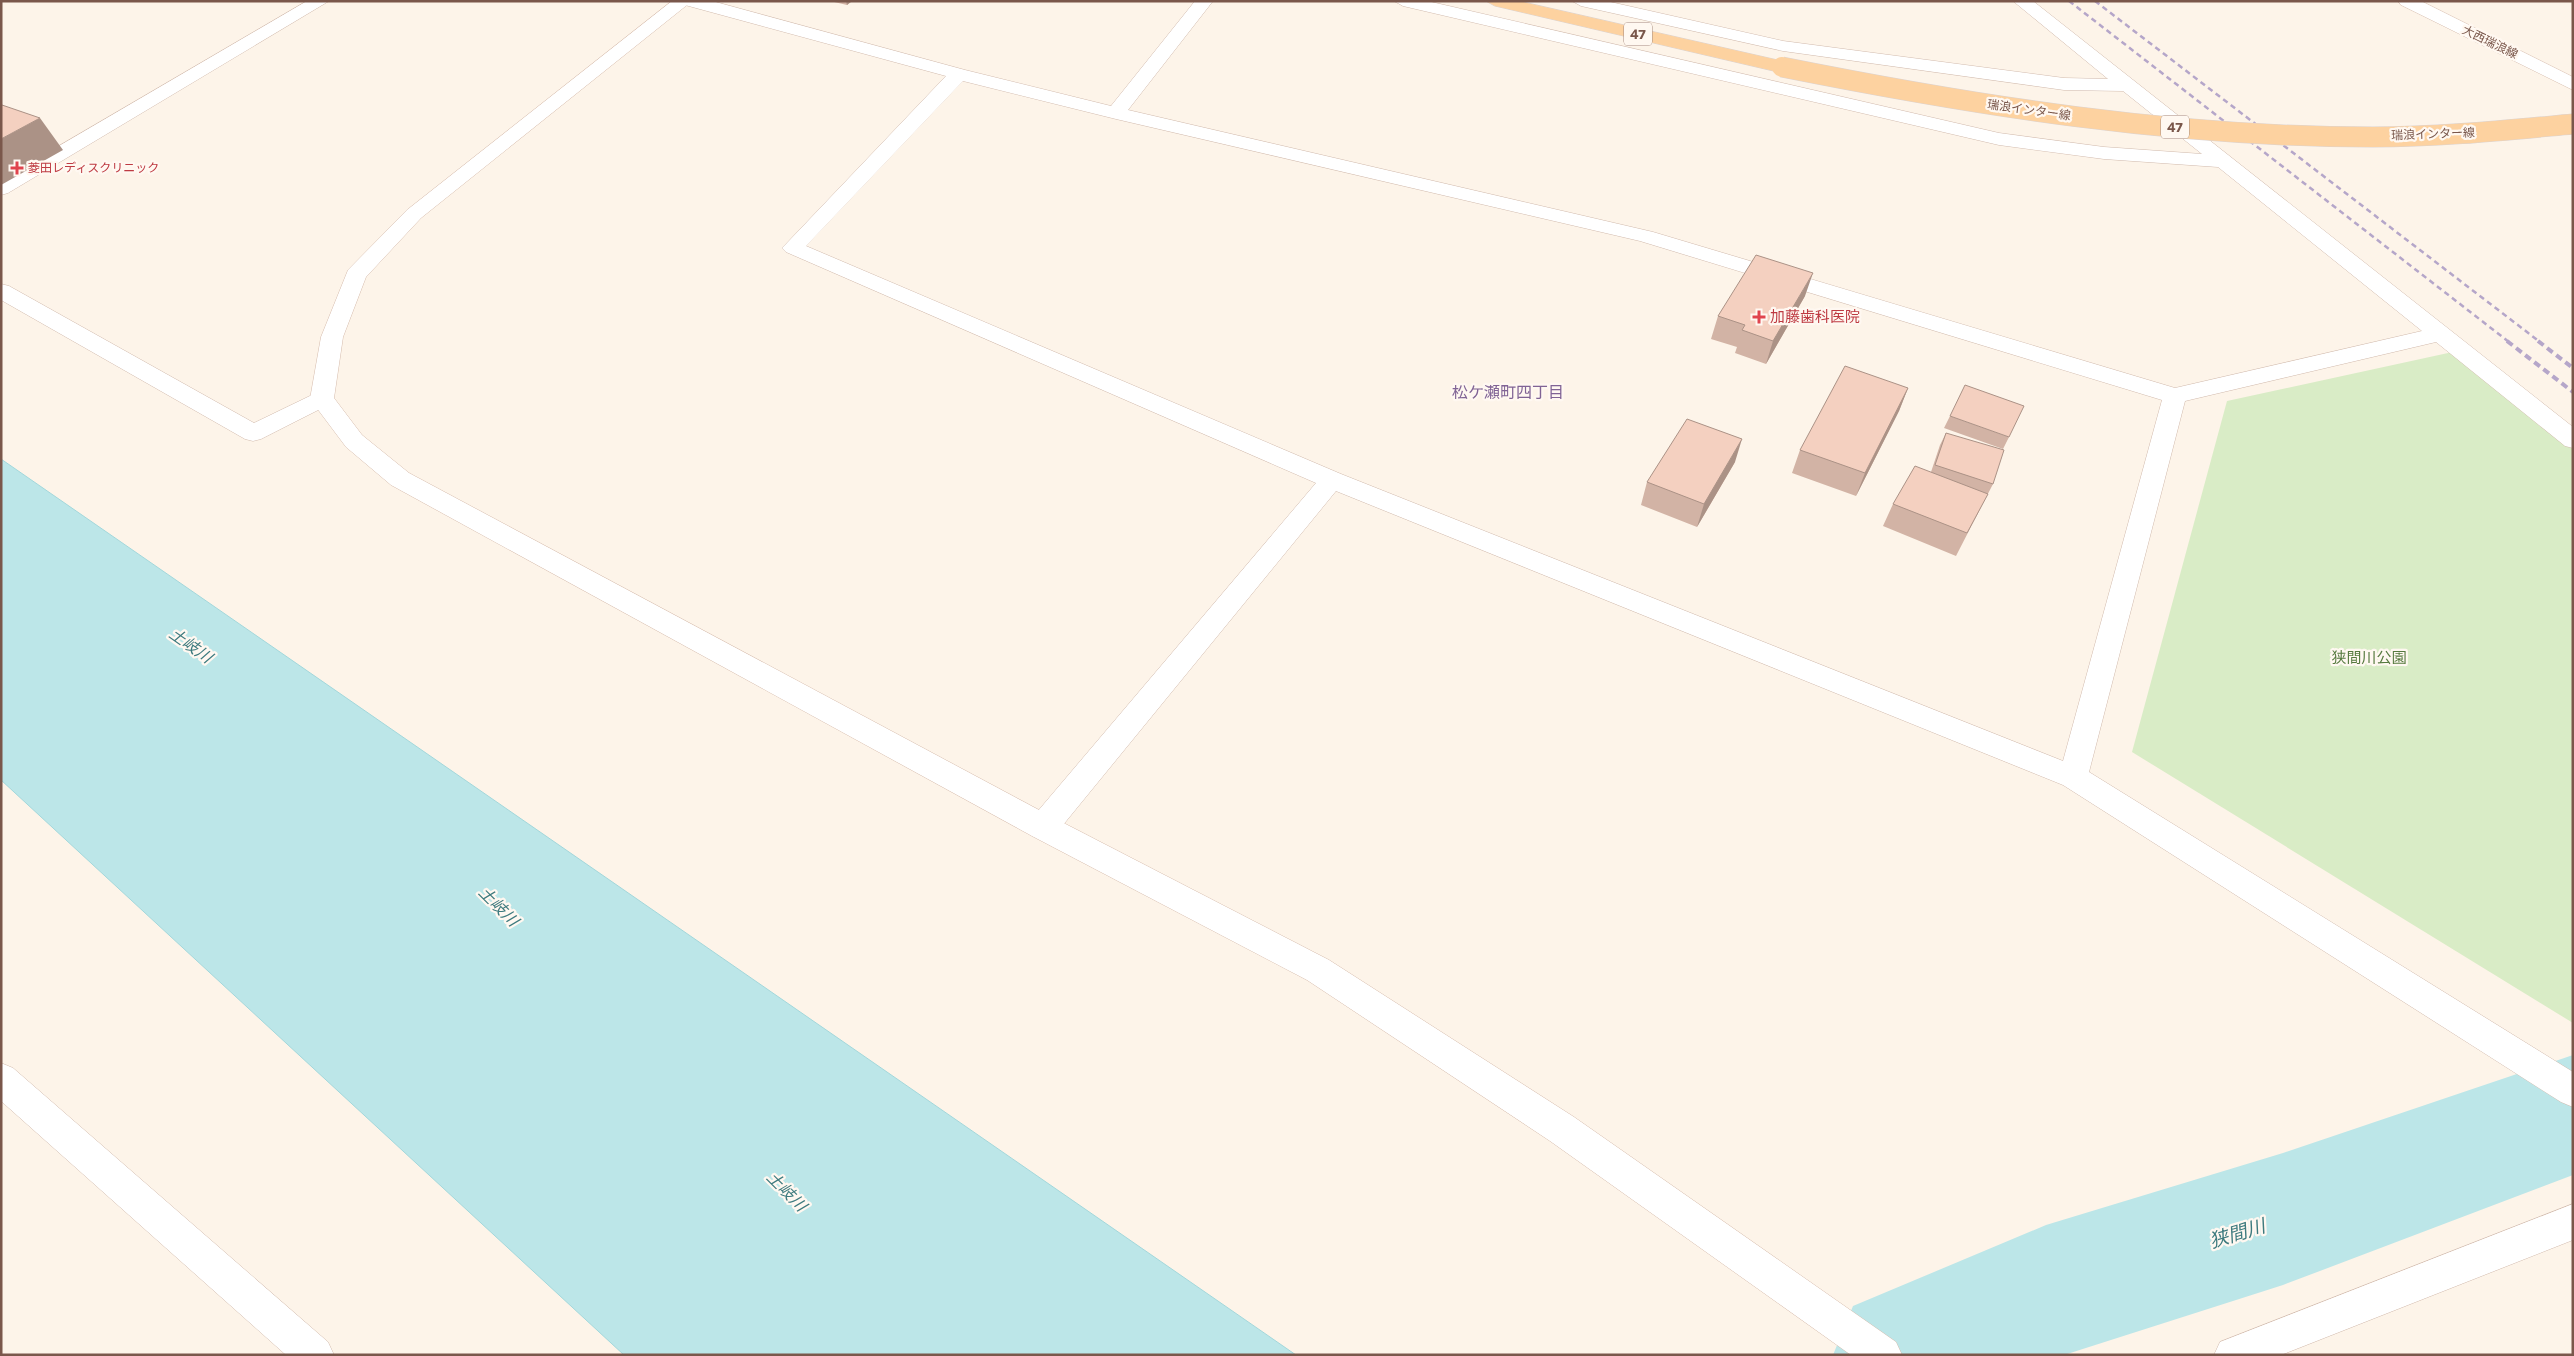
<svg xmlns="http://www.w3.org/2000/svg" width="2574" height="1356" viewBox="0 0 2574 1356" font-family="Commissioner,'Noto Sans JP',sans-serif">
<rect width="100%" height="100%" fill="#fdf4e9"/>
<path fill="#d9ecc6" d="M2471 348 2573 429V1023L2132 752 2227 401Z"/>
<path fill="#bce6e8" stroke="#a2d7db" d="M1 459 1296 1355H624L1 780Z"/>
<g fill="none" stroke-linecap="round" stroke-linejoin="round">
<path fill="#bce6e8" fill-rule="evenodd" d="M2573 1055V1175L2283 1285 2064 1355H1833L1853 1306 2046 1225 2283 1153Z"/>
<g stroke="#d1baad" stroke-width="1">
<path id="street" d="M307 1H329L8 193 1 195V180Z
M682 1H712L965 70 1111 106 1195 1H1213L1128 110 1653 232 2175 388 2422 331 2218 167 2104 159 1999 145 1403 6 1394 1H1427L1999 133 2104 147 2202 154 2123 91 2064 90 1783 51 1581 6 1572 1H1606L1783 41 2064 78 2108 79 2013 1H2033L2573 427V448L2565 446 2436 342 2185 401 2089 772 2573 1072V1107L2561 1102 2063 785 1336 491 1054 836 1043 839 1032 836 1028 827 1032 818 1316 483 786 252 782 248 786 244 946 76 685 5ZM963 81 1116 119 1640 241 2162 400 2063 761 1341 474 806 246Z
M1 284 9 286 254 423 314 394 322 391 330 394 334 399 330 404 261 439 253 441 245 439 1 300Z
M1 1063 13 1068 328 1342 334 1355H286L1 1101Z
M2573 1204V1240L2281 1355H2214L2220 1342Z"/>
</g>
<g stroke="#d6bcad" stroke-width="1">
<path id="secondary" d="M672 1H692L421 218 366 277 343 337 334 398 362 435 409 473 1054 818 1329 960 1574 1117 1896 1342 1902 1355H1851L1550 1141 1307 980 1032 836 391 485 346 447 310 399 321 337 348 270 407 210Z
M2398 1H2421L2573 77V90L2401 5Z"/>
</g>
<g stroke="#dcd3d0" stroke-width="1">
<path id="primary" d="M1486 1H1519L1782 61 1788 63 1791 67 1788 71 1782 73 1495 6Z"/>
</g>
<use href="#street" fill="#fff" fill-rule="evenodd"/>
<use href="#secondary" fill="#fff" fill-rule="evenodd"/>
<use href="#primary" fill="#fdd2a0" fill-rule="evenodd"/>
<path stroke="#b5a6c9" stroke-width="2.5" stroke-dasharray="5.5 4" stroke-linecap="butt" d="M2069 1 2509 342
M2095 1 2540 342"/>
<path stroke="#b5a6c9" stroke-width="4" stroke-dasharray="7 4.5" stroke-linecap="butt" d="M2507 341 2573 392
M2538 341 2573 368"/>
<g stroke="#dcd3d0" stroke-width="21" stroke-linecap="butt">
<path id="primary-bridge" d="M1782 67C1977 106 2174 137 2373 137 2440 137 2507 130 2573 124"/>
</g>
<use href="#primary-bridge" stroke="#fdd2a0" stroke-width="20"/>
</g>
<path fill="#d2b3a5" d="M830 1H852L847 5Z
M1805 296 1766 364 1735 353 1737 347 1711 339 1718 316Z
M1908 388 1899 411 1856 496 1792 473 1800 450Z
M1950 416 2009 437 2003 449 1944 428Z
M1946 433 1993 484 1956 556 1883 526 1893 504 1931 472 1940 445Z
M1735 462 1697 527 1641 505 1647 482Z"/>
<path fill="#ab9286" d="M846 1H852L847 5Z
M40 118 63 150 1 185V139Z
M1813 273 1805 296 1766 364 1773 341Z
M1908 388 1899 411 1856 496 1865 473Z
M1742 439 1735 462 1697 527 1704 504Z"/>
<path fill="#f4d0c0" stroke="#ab9286" d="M1 105H2L40 118 1 139Z
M1756 255 1813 273 1773 341 1742 330 1745 325 1718 316Z
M1845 366 1908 388 1865 473 1800 450Z
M1965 385 2024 406 2009 437 1950 416Z
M1687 419 1742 439 1704 504 1647 482Z
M1946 433 2004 450 1993 484 1935 465Z
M1915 466 1988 494 1967 533 1893 504Z"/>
<g fill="#e0444e" stroke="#fff8f1" stroke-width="2">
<path d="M14.5 160.5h5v5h5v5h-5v5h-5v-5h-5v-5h5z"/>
<path d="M1756.5 309.5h5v5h5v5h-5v5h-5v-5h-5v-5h5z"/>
</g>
<g text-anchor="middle" stroke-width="4.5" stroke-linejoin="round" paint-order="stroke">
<g font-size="12" fill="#7a574b" stroke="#fff8f1">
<text transform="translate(2490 42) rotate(26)" y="4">大西瑞浪線</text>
<text transform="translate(2029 110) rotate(8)" y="4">瑞浪インター線</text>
<text transform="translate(2433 134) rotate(-2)" y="4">瑞浪インター線</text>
</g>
<g font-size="12" fill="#be3a42" stroke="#fff8f1" text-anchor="start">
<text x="28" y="172">菱田レディスクリニック</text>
</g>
<g fill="#fff8f1" stroke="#a2877d" stroke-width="1">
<rect x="1624" y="22.5" width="28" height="23" rx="4"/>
<rect x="2161" y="115.5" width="28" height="23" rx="4"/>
</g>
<g font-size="14" font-weight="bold" fill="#7a574b">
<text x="1638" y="39">47</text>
<text x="2175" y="132">47</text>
</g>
<g font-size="15" fill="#be3a42" stroke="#fff8f1" text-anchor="start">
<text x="1770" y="322">加藤歯科医院</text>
</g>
<g font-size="15" fill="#567a3f" stroke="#fff8f1">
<text x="2369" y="663">狭間川公園</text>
</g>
<g font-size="16" fill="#806395" stroke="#fff8f1">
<text x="1508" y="398">松ケ瀬町四丁目</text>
</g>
<g font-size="16" font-style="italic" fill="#3d7a7e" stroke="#fff8f1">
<text transform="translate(191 645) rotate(35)" y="6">土岐川</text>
<text transform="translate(499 906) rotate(45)" y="6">土岐川</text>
<text transform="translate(787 1191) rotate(45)" y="6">土岐川</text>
</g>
<g font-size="19" font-style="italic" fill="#3d7a7e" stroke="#fff8f1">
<text transform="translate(2237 1233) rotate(-17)" y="7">狭間川</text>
</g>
</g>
<rect width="2574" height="1356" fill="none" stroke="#7a574b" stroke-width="5"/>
</svg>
